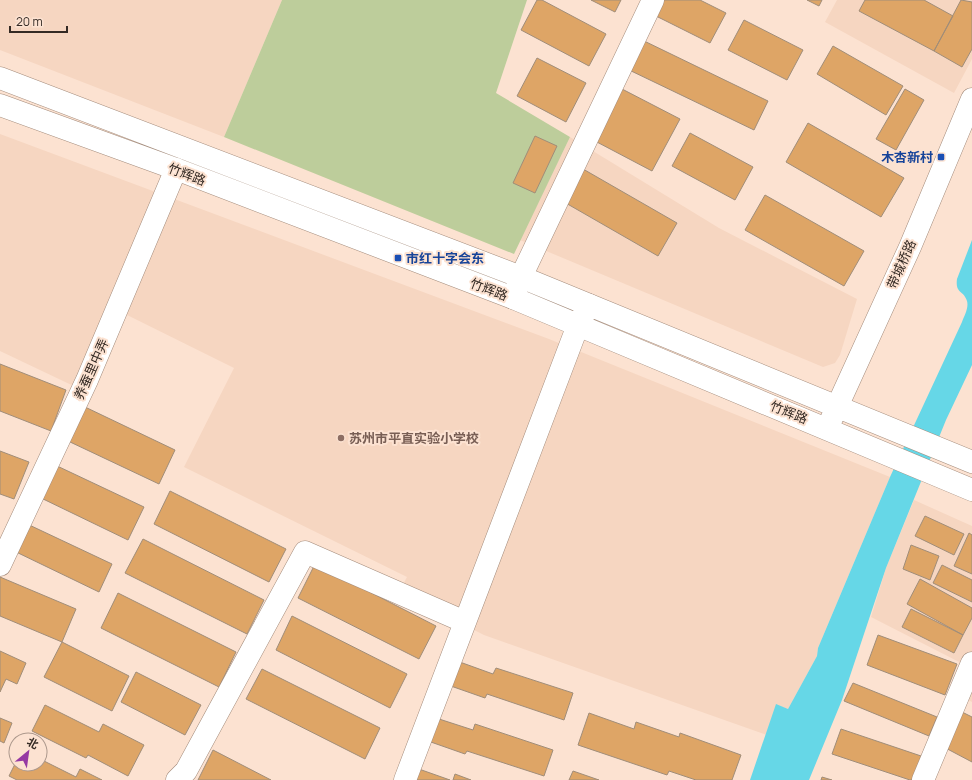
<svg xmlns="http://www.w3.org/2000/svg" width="972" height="780" viewBox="0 0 972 780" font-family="Manrope,'Noto Sans SC',sans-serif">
<rect width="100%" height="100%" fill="#fce2d1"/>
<path fill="#f6d6c1" d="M0 0H282L224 137 0 50Z
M837 0H972V59L954 93 825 22Z
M0 134 549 339 890 477 818 648 817 656 788 709 776 705 767 735 484 635 399 592 407 577 184 467 234 368 121 312 82 390 0 351Z
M570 137 719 228 857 299 840 355 835 363 823 367 520 240Z
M914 500 972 526V702L958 695 967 666 871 617 886 568Z"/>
<path fill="#bdcd9b" d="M282 0H527L496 93 570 137 514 254 224 137Z"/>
<path fill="#66d7e7" d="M972 240V365L946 420 886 568 842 700 809 780H750L776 704 788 709 817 656 818 648 890 477 962 322C964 316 969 308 967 301 964 290 955 294 957 279Z"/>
<path fill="#dea566" stroke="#a08d79" d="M537 0H542L606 34 589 66 521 30Z
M591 0H621L615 12Z
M659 0H700L726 13 710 43 652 14Z
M807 0H822L819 6Z
M865 0H924L953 16 934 51 859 11Z
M961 0 972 2V49L962 67 934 51Z
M744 20 803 50 787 80 728 50Z
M640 39 768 101 754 130 625 68Z
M833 46 903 86 886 115 817 74Z
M537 58 586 83 566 122 517 96Z
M622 89 680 119 652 171 595 141Z
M905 89 924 100 896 150 876 139Z
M808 123 904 178 881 217 786 162Z
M690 133 753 167 735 200 672 166Z
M535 136 557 146 535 193 513 183Z
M583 169 677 223 658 256 564 202Z
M765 195 864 251 844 286 745 230Z
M0 364 66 390 51 431 0 411Z
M85 407 175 450 159 484 68 441Z
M0 451 29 462 14 499 0 494Z
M55 465 144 507 128 540 39 497Z
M170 491 286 549 269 582 154 524Z
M925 516 964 534 954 555 915 536Z
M25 523 112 564 99 592 12 550Z
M969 533 972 535V574L954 566Z
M143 539 264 600 247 634 125 573Z
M911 545 939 556 930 580 903 569Z
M315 564 436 626 419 659 298 598Z
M942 565 972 580V602L933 583Z
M0 577 76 609 62 642 0 616Z
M920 579 972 608V618L963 635 907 604Z
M118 593 236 652 219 687 101 628Z
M911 609 963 635 954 653 902 627Z
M292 616 407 674 390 708 276 650Z
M878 635 957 664 945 695 867 665Z
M62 642 129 676 112 711 44 677Z
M0 651 26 663 17 684 6 679 0 692Z
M457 661 493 674 496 668 573 693 564 720 487 694 485 698 448 685Z
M262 669 380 728 365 759 246 699Z
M136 672 201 705 185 735 121 702Z
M853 683 937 717 929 736 844 701Z
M45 705 99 732 103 724 144 745 128 776 88 755 86 758 32 731Z
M956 709 972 717V762L938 744Z
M589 713 634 729 636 722 679 737 680 733 741 755 732 780H696L669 771 667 775 578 745Z
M0 718 12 723 4 743 0 741Z
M436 718 473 730 475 724 553 750 544 776 467 751 465 754 428 741Z
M841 729 927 758 920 780H910L832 754Z
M213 750 271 780H198Z
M40 759 76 777 80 769 102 780H17L9 776 16 762V764H40Z
M416 768 450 780H411Z
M573 771 599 780H569Z
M455 774 471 780H453Z
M822 777 832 780H821Z"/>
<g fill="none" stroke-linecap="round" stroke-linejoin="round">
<g stroke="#a48c7c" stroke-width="23">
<path id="minor" d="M513 298 521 277 653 0
M0 565 87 380 176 169
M177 780 186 771 305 552 465 622
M405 780 578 325 589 305
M923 780 972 663"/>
</g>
<g stroke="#a48c7c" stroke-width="23">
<path id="major" d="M0 78 521 277 972 462
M0 105 176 169 513 298 972 490
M831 420 910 247 972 99"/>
</g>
<use href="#minor" stroke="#fff" stroke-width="22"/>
<use href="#major" stroke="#fff" stroke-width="22"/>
</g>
<g fill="#1a4fb4" stroke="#fce2d1" stroke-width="1.5">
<rect x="937" y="153" width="8" height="8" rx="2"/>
<rect x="394" y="254" width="8" height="8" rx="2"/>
</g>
<circle fill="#8d6e63" stroke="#fce2d1" stroke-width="1.5" cx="341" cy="438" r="4"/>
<g text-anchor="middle" stroke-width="4" stroke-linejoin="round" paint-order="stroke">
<g font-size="13" font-weight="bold" fill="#164399" stroke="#fce2d1" text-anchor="end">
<text x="933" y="162">木杏新村</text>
<text x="406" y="263" text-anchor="start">市红十字会东</text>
</g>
<g font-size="13" fill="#342a24" stroke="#fce2d1">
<text transform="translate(187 174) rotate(21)" y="5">竹辉路</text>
<text transform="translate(901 264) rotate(-66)" y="5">带城桥路</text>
<text transform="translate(489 289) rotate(21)" y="5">竹辉路</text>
<text transform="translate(91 369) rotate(-66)" y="5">养蚕里中弄</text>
<text transform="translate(789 412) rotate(22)" y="5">竹辉路</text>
</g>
<g font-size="13" font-weight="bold" fill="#785e54" stroke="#fce2d1" text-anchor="start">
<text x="349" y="443">苏州市平直实验小学校</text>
</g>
</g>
<g transform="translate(28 752) rotate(29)"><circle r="19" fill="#fce2d1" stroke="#ac988c"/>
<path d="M0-3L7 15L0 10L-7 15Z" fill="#9639a3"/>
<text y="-6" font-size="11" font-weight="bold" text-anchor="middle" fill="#342a24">北</text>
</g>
<path d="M10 26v6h57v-6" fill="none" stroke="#342a24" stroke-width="2"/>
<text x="16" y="26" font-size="12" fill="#342a24" stroke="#fce2d1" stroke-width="3" paint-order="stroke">20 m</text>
</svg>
